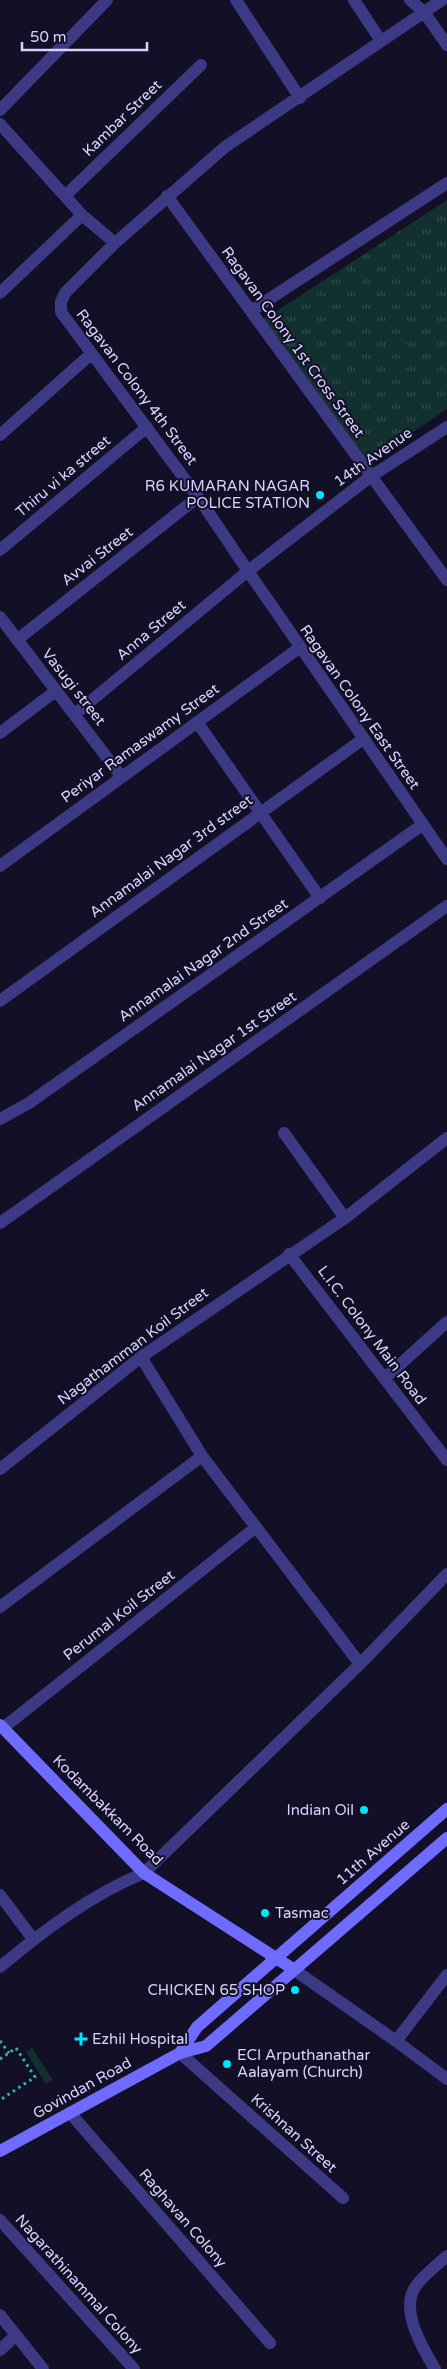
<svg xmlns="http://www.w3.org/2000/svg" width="447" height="2369" viewBox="0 0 447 2369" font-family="'Varela Round',sans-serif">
<defs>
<pattern id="park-tufts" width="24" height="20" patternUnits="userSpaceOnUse" patternTransform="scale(1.25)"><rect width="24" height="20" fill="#12302f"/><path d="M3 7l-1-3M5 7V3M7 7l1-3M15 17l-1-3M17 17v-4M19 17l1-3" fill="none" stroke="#344d4e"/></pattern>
</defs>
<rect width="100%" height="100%" fill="#130f26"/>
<path fill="url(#park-tufts)" d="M447 200V409L364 465 263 320Z"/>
<path fill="#12302f" d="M32 2048 53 2080 46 2084 26 2052Z"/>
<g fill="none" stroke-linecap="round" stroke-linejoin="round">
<path stroke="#2fb8b0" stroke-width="3" stroke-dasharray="2.5 4" stroke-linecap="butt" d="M0 2041 9 2053
M0 2059 16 2048 35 2077 0 2100"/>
<path stroke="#3d3a85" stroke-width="12" d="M236 0 300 98
M354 0 381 41
M410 0 424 12 447 45
M0 110 107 0
M0 124 82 215 115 243
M66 195 201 65
M167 196 447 580
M0 293 82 215
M251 311 447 183
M0 435 91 354
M0 550 147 427
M0 617 121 776
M17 640 198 497
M75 714 248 571 198 497 61 312V302L65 293 115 243 225 147 442 0
M197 722 320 898
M0 733 57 690
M0 866 299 648
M0 1001 363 739
M0 1119 29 1103 422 825
M284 1133 345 1218
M0 1223 447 906
M289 1254 447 1460
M141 1357 202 1456 360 1664
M385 1378 447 1322
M0 1469 141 1357 345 1218 447 1138
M0 1607 202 1456
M3 1728 255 1528
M0 1895 33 1939
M0 1967C43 1931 92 1894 144 1873L360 1664 447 1574
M293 1969 396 2041 447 2079
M396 2041 447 1975
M180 2053 343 2198
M71 2114 270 2343
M0 2220 134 2369
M0 2315 43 2369
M0 2350 16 2335
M435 2369C423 2349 401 2312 414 2289 419 2279 438 2264 447 2256"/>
<path stroke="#3d3a85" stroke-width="12" d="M447 427 370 477 248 571 447 859"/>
<path stroke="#6f6bff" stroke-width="12" d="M0 1725 144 1873 293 1969
M180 2053 197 2027 447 1809
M0 2151 180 2053 206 2046 447 1838"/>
</g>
<g fill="#00e5ff" stroke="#130f26" stroke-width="2">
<circle cx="320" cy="495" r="5"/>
<circle cx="364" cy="1810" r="5"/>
<circle cx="265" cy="1913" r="5"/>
<circle cx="295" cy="1990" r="5"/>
<path d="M78.5 2031.5h5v5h5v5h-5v5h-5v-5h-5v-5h5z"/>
<circle cx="227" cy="2064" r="5"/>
</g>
<g text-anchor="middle" stroke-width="4" stroke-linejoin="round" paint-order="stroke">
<g font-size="15" fill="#d9d4ff" stroke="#130f26">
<text transform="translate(122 118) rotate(-44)" y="5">Kambar Street</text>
<text transform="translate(293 342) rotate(54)" y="5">Ragavan Colony 1st Cross Street</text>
<text transform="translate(137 387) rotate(53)" y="5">Ragavan Colony 4th Street</text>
<text transform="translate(373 457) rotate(-35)" y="5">14th Avenue</text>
<text transform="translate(63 476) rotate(-40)" y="5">Thiru vi ka street</text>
<text transform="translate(97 556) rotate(-38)" y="5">Avvai Street</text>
<text transform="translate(151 630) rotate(-40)" y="5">Anna Street</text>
<text transform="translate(74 687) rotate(52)" y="5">Vasugi street</text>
<text transform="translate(360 707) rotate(55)" y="5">Ragavan Colony East Street</text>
<text transform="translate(140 743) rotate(-36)" y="5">Periyar Ramaswamy Street</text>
<text transform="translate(171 856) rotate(-36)" y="5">Annamalai Nagar 3rd street</text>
<text transform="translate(203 960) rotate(-35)" y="5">Annamalai Nagar 2nd Street</text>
<text transform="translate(214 1051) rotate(-35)" y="5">Annamalai Nagar 1st Street</text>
<text transform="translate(372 1335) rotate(53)" y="5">L.I.C. Colony Main Road</text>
<text transform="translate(133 1346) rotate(-37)" y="5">Nagathamman Koil Street</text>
<text transform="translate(119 1615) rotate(-38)" y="5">Perumal Koil Street</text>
<text transform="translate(108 1810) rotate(45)" y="5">Kodambakkam Road</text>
<text transform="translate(373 1852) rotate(-41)" y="5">11th Avenue</text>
<text transform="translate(82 2088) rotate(-29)" y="5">Govindan Road</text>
<text transform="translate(294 2133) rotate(42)" y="5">Krishnan Street</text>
<text transform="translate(183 2218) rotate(49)" y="5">Raghavan Colony</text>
<text transform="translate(79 2284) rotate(48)" y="5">Nagarathinammal Colony</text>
</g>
<g font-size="15" fill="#d9d4ff" stroke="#130f26" text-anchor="end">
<text x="310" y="491">R6 KUMARAN NAGAR<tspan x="310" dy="17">POLICE STATION</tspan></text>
<text x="354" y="1815">Indian Oil</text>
<text x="275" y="1918" text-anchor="start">Tasmac</text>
<text x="285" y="1995">CHICKEN 65 SHOP</text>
<text x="92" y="2044" text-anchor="start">Ezhil Hospital</text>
<text x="237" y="2060" text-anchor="start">ECI Arputhanathar<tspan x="237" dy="17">Aalayam (Church)</tspan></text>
</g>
</g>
<path d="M22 42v8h125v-8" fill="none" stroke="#d9d4ff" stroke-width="2.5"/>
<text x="30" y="42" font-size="15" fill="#d9d4ff" stroke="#130f26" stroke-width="4" paint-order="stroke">50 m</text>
</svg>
